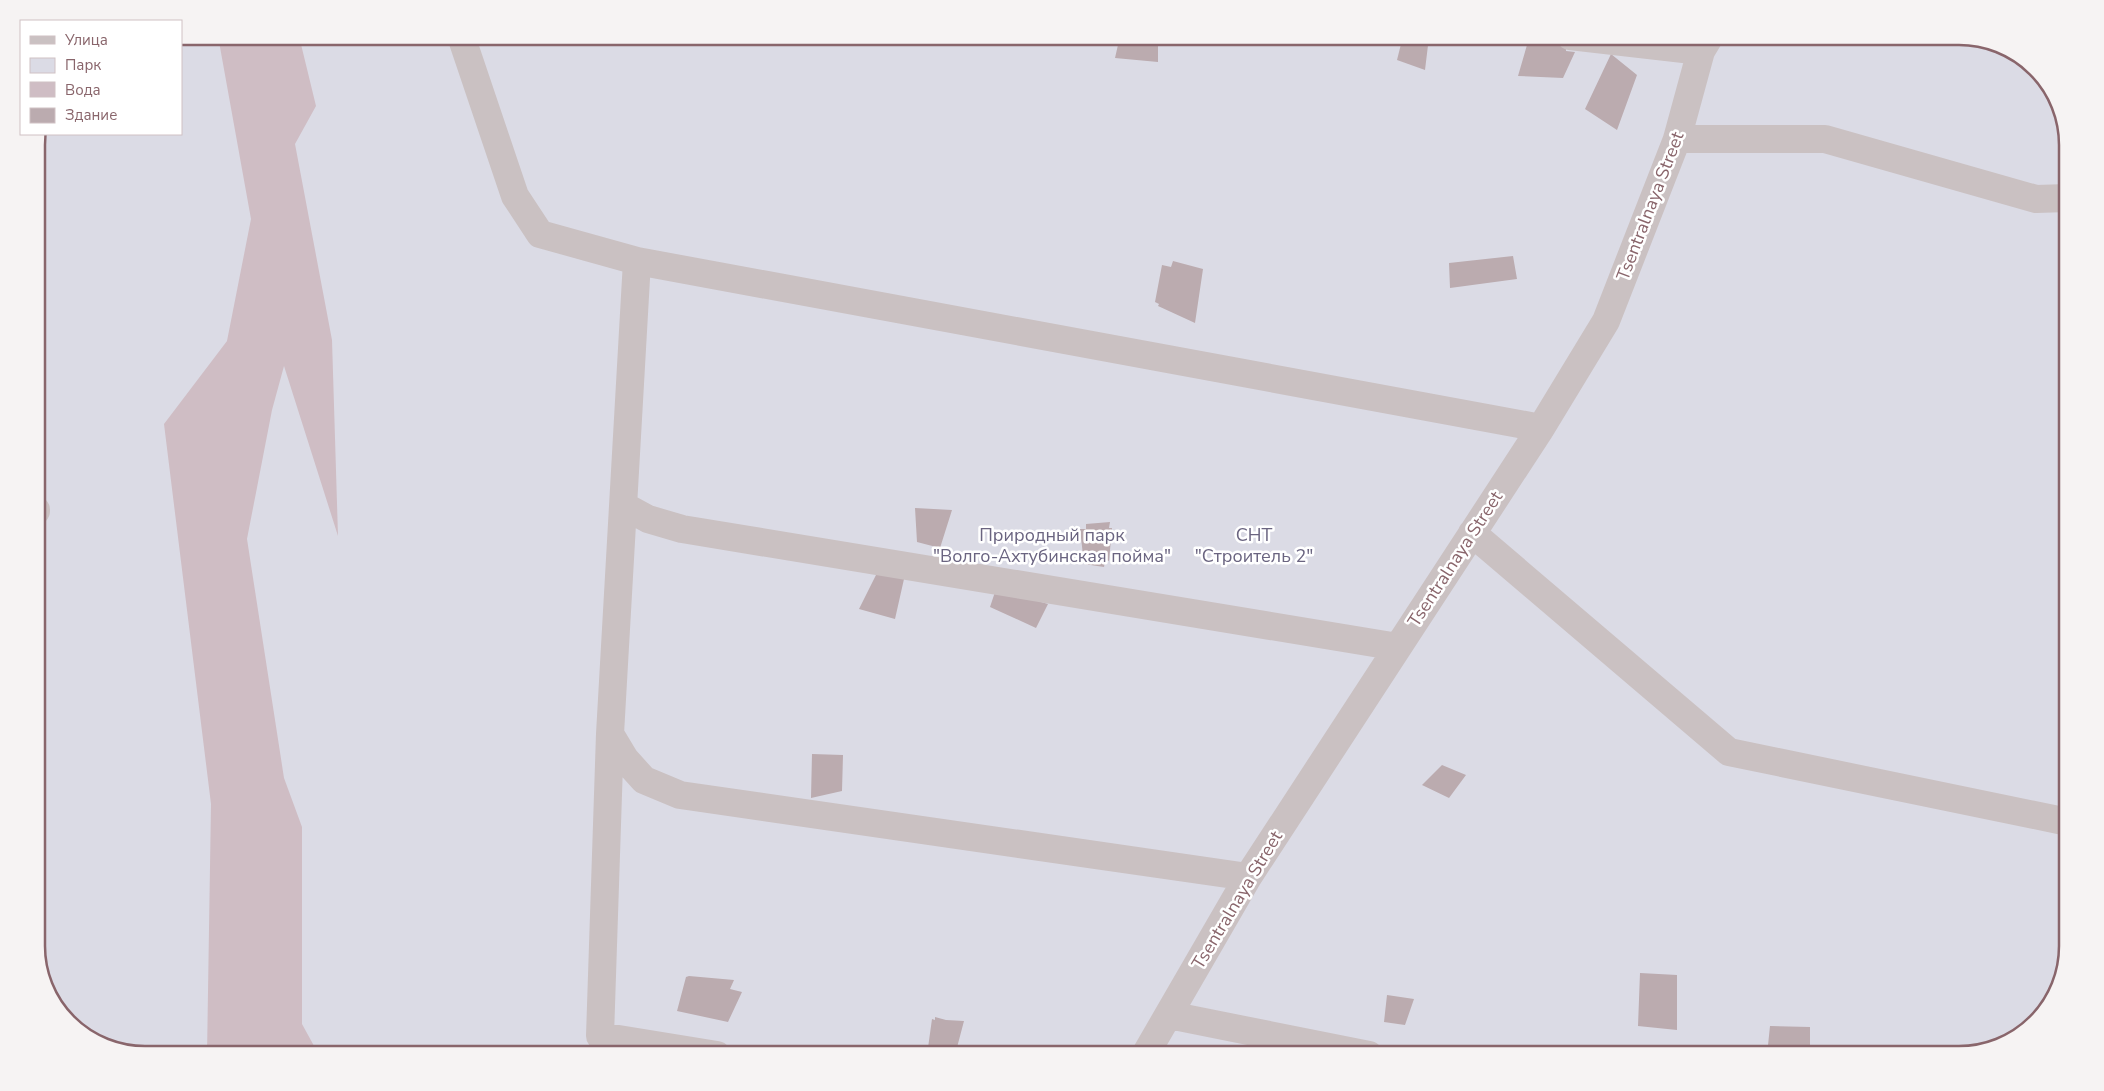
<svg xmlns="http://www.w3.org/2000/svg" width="2104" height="1091" viewBox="0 0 2104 1091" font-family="'Nunito Sans',sans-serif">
<rect width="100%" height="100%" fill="#f6f7f9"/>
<path fill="#dbdbe5" d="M181 36H1959L2007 48 2050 85 2068 138V946L2056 994 2014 1040 1959 1055H145L97 1043 54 1006 37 953 36 138 38 134H181Z"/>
<path fill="#cfbdc4" d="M218 36H299L316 106 295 144 332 340 338 536 284 366 272 410 247 539 284 778 302 827V1024L319 1055H207L211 804 164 424 227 341 251 219Z"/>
<path fill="#bbabaf" d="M1120 36H1158V62L1115 58Z
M1403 36 1429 37 1425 70 1397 60Z
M1533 40 1566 47V51L1575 52 1563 78 1518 76 1527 45 1532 46Z
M1611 54 1637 75 1617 130 1585 109Z
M1513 256 1517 279 1450 288 1449 263Z
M1173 261 1203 269 1195 323 1158 306 1159 304 1155 302 1162 265 1171 267Z
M915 508 952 510 940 548 917 542Z
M1110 522 1109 528H1112L1109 561 1105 560 1104 567 1084 564 1080 529H1086V524Z
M878 571 904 579 895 619 859 609Z
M996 589 1048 604 1036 628 990 607Z
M812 754 843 755 842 791 811 798Z
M1442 765 1466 775 1449 798 1422 785Z
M1640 973 1677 975V1030L1638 1026Z
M689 976 734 980 730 989 742 992 728 1022 677 1011 686 977Z
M1387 995 1414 999 1405 1025 1384 1022Z
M935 1017 946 1020 964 1021 955 1055H927L932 1019 935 1020Z
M1770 1026 1810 1027V1055H1767Z"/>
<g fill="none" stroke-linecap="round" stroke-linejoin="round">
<path stroke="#cac1c2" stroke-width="28" d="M461 36 515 196 540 234 637 261 1541 428
M1570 36 1701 51
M1677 139H1825L2036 199 2068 198
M637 261 610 734 600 1036 717 1055
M624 506 648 519 682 529 1398 647
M36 510V511
M1472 533 1729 752 2068 822
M610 734 625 759 644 780 680 795 1248 877
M1169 1015 1369 1055
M1145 1055 1248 877 1541 428 1606 321 1677 139 1701 51 1710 36"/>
</g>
<g text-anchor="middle" stroke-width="5" stroke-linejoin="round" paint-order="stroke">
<g font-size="18" fill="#89656b" stroke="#fff">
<text transform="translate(1650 206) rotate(-69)" y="6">Tsentralnaya Street</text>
<text transform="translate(1455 559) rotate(-57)" y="6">Tsentralnaya Street</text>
<text transform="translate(1237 900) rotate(-59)" y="6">Tsentralnaya Street</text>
</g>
<g font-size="18" fill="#6a6480" stroke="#fff">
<text x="1052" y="541">Природный парк<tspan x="1052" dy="21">"Волго-Ахтубинская пойма"</tspan></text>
<text x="1254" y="541">СНТ<tspan x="1254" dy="21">"Строитель 2"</tspan></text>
</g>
</g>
<path d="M0 0H2104V1091H0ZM145 45H1959A100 100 0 0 1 2059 145V946A100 100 0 0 1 1959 1046H145A100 100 0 0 1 45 946V145A100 100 0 0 1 145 45Z" fill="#f6f3f3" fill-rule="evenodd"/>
<path fill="none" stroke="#89656b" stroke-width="2.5" d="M145 45H1959A100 100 0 0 1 2059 145V946A100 100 0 0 1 1959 1046H145A100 100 0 0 1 45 946V145A100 100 0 0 1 145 45Z"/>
<rect x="20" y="20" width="162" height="115" fill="#ffffff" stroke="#d0c1c4"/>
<rect x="30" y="36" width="25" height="8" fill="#cac1c2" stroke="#d0c1c4"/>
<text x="65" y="45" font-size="15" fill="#89656b">Улица</text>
<rect x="30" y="58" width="25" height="15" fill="#dbdbe5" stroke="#d0c1c4"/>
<text x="65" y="70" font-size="15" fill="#89656b">Парк</text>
<rect x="30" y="82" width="25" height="15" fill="#cfbdc4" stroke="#d0c1c4"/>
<text x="65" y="95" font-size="15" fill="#89656b">Вода</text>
<rect x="30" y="108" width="25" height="15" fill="#bbabaf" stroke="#d0c1c4"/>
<text x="65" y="120" font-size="15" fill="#89656b">Здание</text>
</svg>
